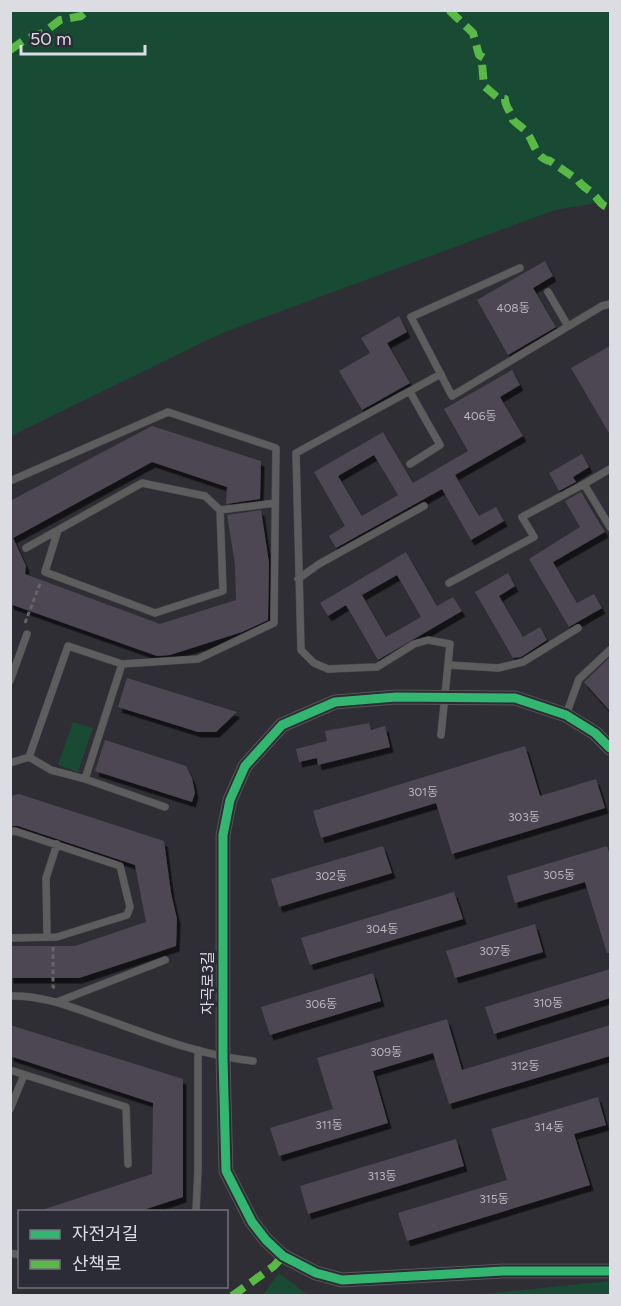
<svg xmlns="http://www.w3.org/2000/svg" width="621" height="1306" viewBox="0 0 621 1306" font-family="Figtree,'Noto Sans KR',sans-serif">
<defs>
<filter id="shadow"><feDropShadow dx="3.5" dy="5.5" stdDeviation="0" flood-color="#0009"/></filter>
</defs>
<rect width="100%" height="100%" fill="#2e2e34"/>
<path fill="#184a34" d="M11 10 610 11V201L555 210 222 333 11 436Z
M73 722 93 728 78 772 58 765Z
M279 1273 308 1295H263Z
M610 1281V1295H474Z"/>
<path fill="#4d4753" fill-rule="evenodd" filter="url(#shadow)" d="M545 261 553 276 533 288 556 327 508 355 477 300Z
M399 316 407 332 387 343 410 383 362 410 339 371 370 353 361 338Z
M610 346V435L571 368Z
M512 370 520 385 500 397 523 436 455 475 479 516 496 507 504 521 471 540 442 489 336 548 329 536 345 526 314 472 383 432 413 483 468 451 444 409ZM374 455 398 495 362 516 338 476Z
M152 426 261 461 260 499 226 504 227 487 152 462 13 538 26 566 25 574 160 624 236 600 235 564 227 515 261 510 269 563 268 620 242 632 170 655 157 656 10 604V501Z
M582 454 589 467 573 477 576 482 559 491 549 473Z
M581 492 605 532 553 562 577 603 594 594 602 608 569 627 529 559 580 527 565 501Z
M406 552 437 606 453 597 462 611 378 660 346 605 328 616 320 603ZM397 575 421 617 386 637 362 595Z
M508 573 515 586 499 596 523 637 540 627 547 640 521 657 513 658 475 592Z
M610 657V711L584 682Z
M127 678 237 712 216 732H198L118 707Z
M369 723 371 730 385 726 390 747 318 765 317 758 299 762 296 749 327 741 325 731Z
M105 740 186 766 192 778 195 793 192 802 95 771Z
M525 746 540 796 596 779 605 808 452 854 436 803 321 838 313 811Z
M19 794 164 841 171 893 177 919 176 946 79 978H10V946H75L146 922 135 865 18 826H10V796Z
M383 846 392 873 279 907 271 879Z
M607 846 610 856V953H607L585 882 515 903 507 876Z
M454 892 463 919 310 965 301 938Z
M535 924 543 952 455 978 446 951Z
M610 969V998L494 1034 485 1007Z
M373 973 381 1001 270 1035 261 1007Z
M447 1019 462 1070 610 1025V1056L449 1104 433 1053 373 1071 388 1123 279 1156 270 1128 333 1109 317 1058Z
M10 1025 183 1079V1197L137 1212H45V1209L152 1174 153 1103 10 1056Z
M598 1097 606 1125 574 1134 590 1185 407 1241 398 1213 507 1180 491 1129Z
M456 1139 464 1166 308 1214 300 1186Z"/>
<g fill="none" stroke-linecap="round" stroke-linejoin="round">
<g stroke="#4b4b4f" stroke-width="8">
<path id="lane" d="M520 268 411 317 452 396 602 306 610 304
M548 292 568 326
M441 374 296 453 301 650 314 663 328 669 377 667 414 644 428 640 450 644 441 735
M410 464 440 445 410 392
M610 469 584 484 610 527
M10 481 168 412 276 448 274 623 198 659 122 664 68 646 29 757 10 763
M142 483 205 496 220 510 223 591 155 613 45 572 58 530Z
M220 510 275 503
M26 548 58 530
M298 579 319 564 424 506
M449 583 534 537 522 517 584 484
M448 665 498 668 523 662 578 628
M10 681 27 634
M566 715 579 679 610 650
M29 757 51 770 85 779 165 807
M85 779 122 664
M10 832 15 831 120 866 130 907 127 915 57 937 10 938
M47 937 46 878 57 844
M10 996C45 995 76 1009 108 1020 155 1037 203 1056 253 1061
M57 1002 165 960
M10 1070 126 1107 128 1164
M10 1109 24 1075
M196 1212 198 1170V1050
M10 1253 20 1255"/>
</g>
<g stroke="#4b4b4f" stroke-width="15">
<path id="street" d="M610 748 595 733 566 715 515 698 396 697 335 702 282 725 245 766 230 800 223 835V1058L226 1171 252 1222 266 1240 283 1256 316 1273 342 1280 503 1271H610"/>
</g>
<path stroke="#656465" stroke-width="3" stroke-dasharray="4.5 3" stroke-linecap="butt" d="M25 623 41 581
M53 947V987L57 989"/>
<use href="#lane" stroke="#5e5d5d" stroke-width="7"/>
<use href="#street" stroke="#5e5d5d" stroke-width="14"/>
<path stroke="#58b947" stroke-width="8" stroke-dasharray="15 8" stroke-linecap="butt" d="M449 10 473 33 479 55 484 58 482 63 484 86 498 98 505 99C505 108 512 112 513 120 518 125 525 129 528 134 535 145 536 158 550 161L578 180C582 187 589 189 594 195 600 201 601 206 610 208
M10 50 26 39 43 33 60 20 81 16 87 10
M232 1296 274 1266 283 1256"/>
<g stroke="#2c2c36" stroke-width="13">
<path id="cycleway" d="M610 748 595 733 566 715 515 698 396 697 335 702 282 725 245 766 230 800 223 835V1058L226 1171 252 1222 266 1240 283 1256 316 1273 342 1280 503 1271H610"/>
</g>
<use href="#cycleway" stroke="#33b770" stroke-width="9"/>
</g>
<g text-anchor="middle" stroke-width="6" stroke-linejoin="round" paint-order="stroke">
<g font-size="12" fill="#b8b7bf">
<text x="513" y="312">408동</text>
<text x="480" y="420">406동</text>
<text x="423" y="796">301동</text>
<text x="524" y="821">303동</text>
<text x="559" y="879">305동</text>
<text x="331" y="880">302동</text>
<text x="382" y="933">304동</text>
<text x="495" y="955">307동</text>
<text x="548" y="1007">310동</text>
<text x="321" y="1008">306동</text>
<text x="386" y="1056">309동</text>
<text x="525" y="1070">312동</text>
<text x="329" y="1129">311동</text>
<text x="549" y="1131">314동</text>
<text x="382" y="1180">313동</text>
<text x="494" y="1203">315동</text>
</g>
<g font-size="15" fill="#dcdce3" stroke="#2c2c36">
<text transform="translate(208 983) rotate(-90)" y="5">자곡로3길</text>
</g>
</g>
<rect width="621" height="1306" fill="none" stroke="#dcdce3" stroke-width="24"/>
<rect x="18" y="1210" width="210" height="78" fill="#2c2c36" stroke="#72727b" stroke-width="1.5"/>
<rect x="30" y="1230" width="30" height="9" fill="#33b770" stroke="#72727b" stroke-width="1.5"/>
<text x="72" y="1240" font-size="18" fill="#dcdce3">자전거길</text>
<rect x="30" y="1260" width="30" height="9" fill="#58b947" stroke="#72727b" stroke-width="1.5"/>
<text x="72" y="1270" font-size="18" fill="#dcdce3">산책로</text>
<path d="M21 45v9h124v-9" fill="none" stroke="#dcdce3" stroke-width="3"/>
<text x="30" y="45" font-size="18" fill="#dcdce3" stroke="#2c2c36" stroke-width="4.5" paint-order="stroke">50 m</text>
</svg>
